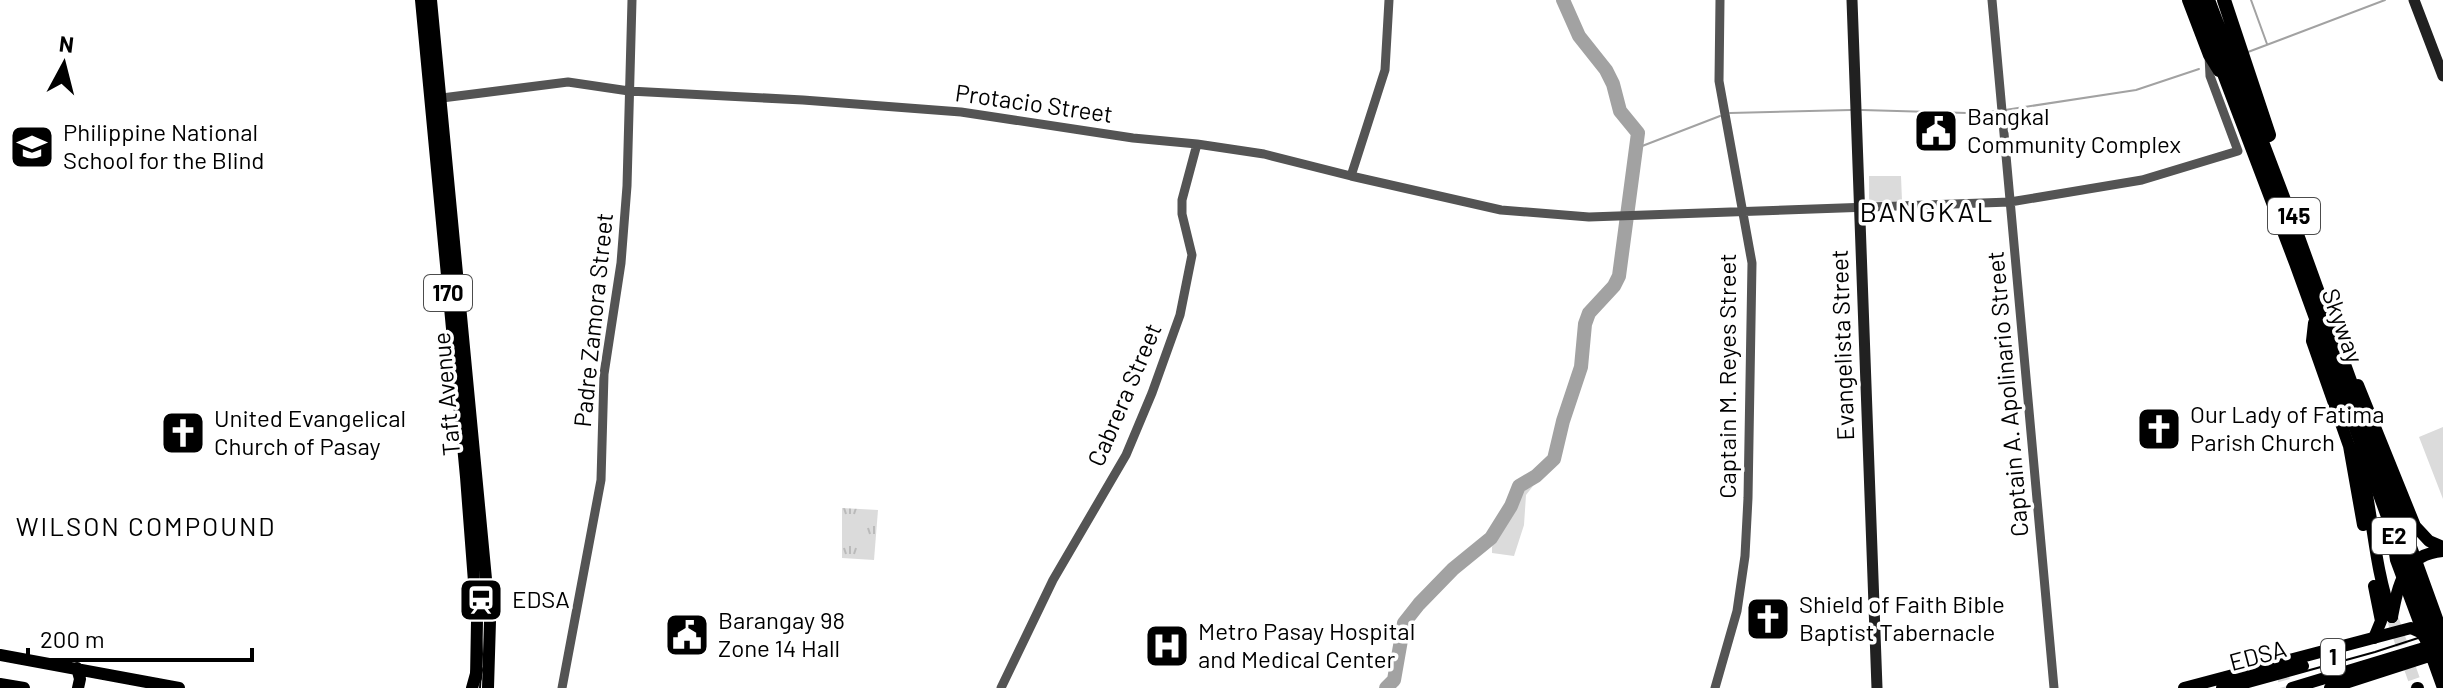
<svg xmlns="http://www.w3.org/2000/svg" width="2443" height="688" viewBox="0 0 2443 688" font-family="Barlow,sans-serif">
<defs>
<pattern id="park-tufts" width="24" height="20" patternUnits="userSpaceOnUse" patternTransform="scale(2)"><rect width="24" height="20" fill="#dbdbdb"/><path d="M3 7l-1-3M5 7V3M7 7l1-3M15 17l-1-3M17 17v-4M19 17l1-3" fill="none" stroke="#bababa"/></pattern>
</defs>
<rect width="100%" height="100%" fill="#fff"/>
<path fill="#dbdbdb" d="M1869 176H1901L1902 201 1869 202Z
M2443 427V499L2419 437Z
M1533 486 1526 495 1524 525 1514 556 1492 553V547L1522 491Z"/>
<path fill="url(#park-tufts)" d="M842 508 878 510 874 560 842 558Z"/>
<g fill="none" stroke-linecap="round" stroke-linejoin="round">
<path stroke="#a2a2a2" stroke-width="2" d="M2251 0 2267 44
M2248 52 2385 0
M1862 110 1967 113 1999 111
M2005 110 2136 90 2199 69
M1730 113 1851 110
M1637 148 1720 116"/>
<path stroke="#a2a2a2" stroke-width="14" d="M1386 688 1394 680 1404 623 1419 604 1453 569 1491 538 1511 506 1519 486 1536 476 1554 459 1563 421 1581 367 1585 324 1589 313 1614 286 1619 276 1638 133 1620 111 1613 84 1606 70 1579 36 1563 0"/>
<path stroke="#d9d9d9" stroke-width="12" stroke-dasharray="12 6" stroke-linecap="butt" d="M2392 617 2417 688
M2281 669 2286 688"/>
<path stroke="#545454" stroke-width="9" d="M1992 0 2054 688
M434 99 568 82 629 91 803 100 961 112 1133 138 1197 144 1264 154 1351 176 1501 210 1589 217 2010 202 2142 180 2238 151 2210 76 2209 55
M1351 176 1385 70 1389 0
M562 688 601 480 604 374 621 263 627 186 632 0
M1001 688 1053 580 1126 455 1152 393 1180 315 1192 255 1182 214V200L1197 144
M1715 688 1737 611 1745 556 1748 498 1752 263 1719 81 1720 0"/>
<path stroke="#212121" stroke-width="11" d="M1852 0 1877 688
M2414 0 2443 76"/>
<path stroke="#000" stroke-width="12" d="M421 0 466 477 477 621 476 678
M431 0 490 621 488 688
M2188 0 2209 55 2219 71
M2314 323 2312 341 2349 446 2363 525
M2357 449C2373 504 2372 562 2392 617
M2393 540 2396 560 2425 638
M2374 586 2381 621 2374 638"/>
<path stroke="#000" stroke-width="12" d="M2358 385 2415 526 2429 541 2443 547
M2392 617C2398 585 2404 554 2443 551
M0 655 179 688
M77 668 80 679 78 688
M0 684 24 688
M472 688 477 670
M2184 688 2411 628 2420 632 2425 638 2443 688
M2222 688 2303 666
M2292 688 2434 645
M2330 688 2429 656 2443 647
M2417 688H2418"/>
<path stroke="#000" stroke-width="14" d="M2196 0 2296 263 2443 668
M2208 0 2295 229 2443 638
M2224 0 2269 135"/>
<path stroke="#000" stroke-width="2" d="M423 0 475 539 482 654 480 688
M2245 688 2375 652 2443 630"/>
</g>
<defs>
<g id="civic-square" transform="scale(2.3)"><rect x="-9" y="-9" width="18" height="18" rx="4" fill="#000" stroke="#fff"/><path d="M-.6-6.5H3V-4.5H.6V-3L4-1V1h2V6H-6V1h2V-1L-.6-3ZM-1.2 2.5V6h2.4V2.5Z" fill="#fff"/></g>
<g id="school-square" transform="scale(2.3)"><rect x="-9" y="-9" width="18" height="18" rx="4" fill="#000" stroke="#fff"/><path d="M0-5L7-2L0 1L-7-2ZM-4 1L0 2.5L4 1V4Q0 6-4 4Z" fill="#fff"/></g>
<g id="church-square" transform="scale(2.3)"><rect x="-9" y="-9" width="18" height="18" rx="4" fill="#000" stroke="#fff"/><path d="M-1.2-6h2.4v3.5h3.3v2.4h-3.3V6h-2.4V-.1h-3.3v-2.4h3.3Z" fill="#fff"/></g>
<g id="station-square" transform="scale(2.3)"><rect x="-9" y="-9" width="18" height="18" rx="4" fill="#000" stroke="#fff"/><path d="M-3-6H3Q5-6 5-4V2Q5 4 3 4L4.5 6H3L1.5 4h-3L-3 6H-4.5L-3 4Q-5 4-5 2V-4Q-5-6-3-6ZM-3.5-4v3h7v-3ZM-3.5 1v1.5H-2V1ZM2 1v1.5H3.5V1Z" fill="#fff"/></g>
<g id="hospital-square" transform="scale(2.3)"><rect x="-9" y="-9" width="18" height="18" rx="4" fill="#000" stroke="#fff"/><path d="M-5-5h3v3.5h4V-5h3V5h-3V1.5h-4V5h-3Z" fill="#fff"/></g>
</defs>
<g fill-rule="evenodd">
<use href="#civic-square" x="1936" y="131"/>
<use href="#school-square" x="32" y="147"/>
<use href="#church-square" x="2159" y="429"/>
<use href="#church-square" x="183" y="433"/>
<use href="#station-square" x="481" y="600"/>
<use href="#church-square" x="1768" y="619"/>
<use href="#civic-square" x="687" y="635"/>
<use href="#hospital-square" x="1167" y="646"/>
</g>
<g text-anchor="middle" stroke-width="7" stroke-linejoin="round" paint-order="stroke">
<g fill="#fff" stroke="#4c4c4c" stroke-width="2">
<rect x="2268" y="198" width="52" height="36" rx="6"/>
<rect x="424" y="275" width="48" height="36" rx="6"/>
<rect x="2372" y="518" width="44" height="36" rx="6"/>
<rect x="2321" y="639" width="24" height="36" rx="6"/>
</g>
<g font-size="22" font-weight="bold" fill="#000">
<text x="2294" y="224">145</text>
<text x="448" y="301">170</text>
<text x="2394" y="544">E2</text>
<text x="2333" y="665">1</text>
</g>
<g font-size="24" fill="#000" stroke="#fff">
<text transform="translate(1034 104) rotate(8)" y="8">Protacio Street</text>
<text transform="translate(594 320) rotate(-84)" y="8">Padre Zamora Street</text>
<text transform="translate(2342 326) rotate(70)" y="8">Skyway</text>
<text transform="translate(1843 345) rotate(-92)" y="8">Evangelista Street</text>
<text transform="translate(1728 376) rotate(-90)" y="8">Captain M. Reyes Street</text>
<text transform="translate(447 394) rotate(-95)" y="8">Taft Avenue</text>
<text transform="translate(2008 394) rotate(-95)" y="8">Captain A. Apolinario Street</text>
<text transform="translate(1125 395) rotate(-67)" y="8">Cabrera Street</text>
<text transform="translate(2258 656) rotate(-15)" y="8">EDSA</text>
</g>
<g font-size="24" fill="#000" stroke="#fff" text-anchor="start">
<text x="1967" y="125">Bangkal<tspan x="1967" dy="28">Community Complex</tspan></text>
<text x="63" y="141">Philippine National<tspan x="63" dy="28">School for the Blind</tspan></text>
<text x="2190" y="423">Our Lady of Fatima<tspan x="2190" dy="28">Parish Church</tspan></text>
<text x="214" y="427">United Evangelical<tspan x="214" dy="28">Church of Pasay</tspan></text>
<text x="512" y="608">EDSA</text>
<text x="1799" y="613">Shield of Faith Bible<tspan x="1799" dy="28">Baptist Tabernacle</tspan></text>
<text x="718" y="629">Barangay 98<tspan x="718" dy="28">Zone 14 Hall</tspan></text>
<text x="1198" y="640">Metro Pasay Hospital<tspan x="1198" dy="28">and Medical Center</tspan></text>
</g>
<g font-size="26" letter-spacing="2" fill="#000" stroke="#fff">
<text x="146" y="536">WILSON COMPOUND</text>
</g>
<g font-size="28" letter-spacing="2" fill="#000" stroke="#fff">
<text x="1927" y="222">BANGKAL</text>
</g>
</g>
<g transform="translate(64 64) rotate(7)" stroke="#ffffff" stroke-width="6" paint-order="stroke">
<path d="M0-6L14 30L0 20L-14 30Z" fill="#000000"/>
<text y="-12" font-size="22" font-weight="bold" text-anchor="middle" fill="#000000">N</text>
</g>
<path d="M28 648v12h224v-12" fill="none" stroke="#000000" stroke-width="4"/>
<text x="40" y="648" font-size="24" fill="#000000" stroke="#ffffff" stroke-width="6" paint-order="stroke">200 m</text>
</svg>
